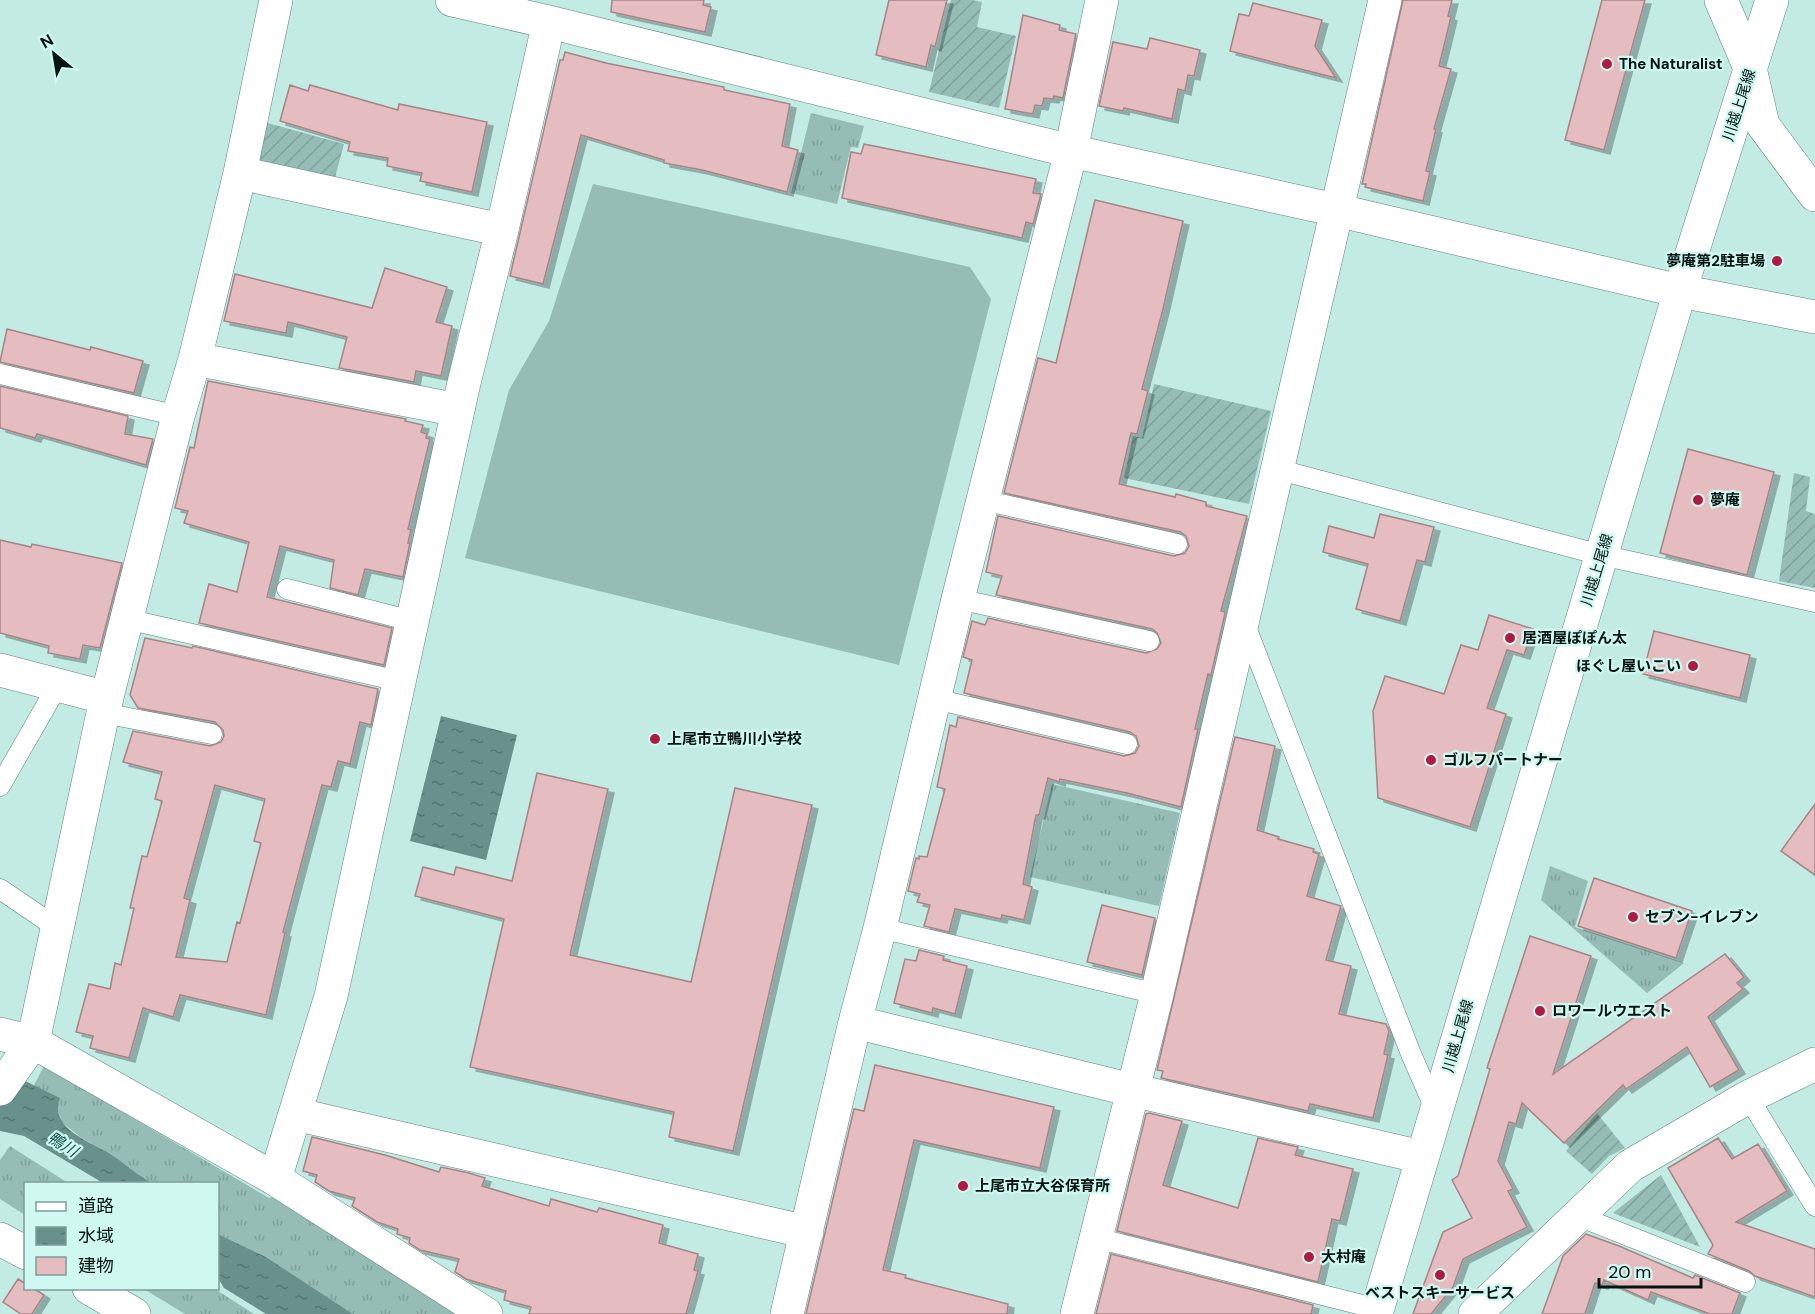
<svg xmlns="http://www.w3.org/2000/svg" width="1815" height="1314" viewBox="0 0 1815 1314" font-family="'DM Sans','Noto Sans JP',sans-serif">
<defs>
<pattern id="grass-tufts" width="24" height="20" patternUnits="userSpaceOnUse" patternTransform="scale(1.5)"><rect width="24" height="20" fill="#95bcb5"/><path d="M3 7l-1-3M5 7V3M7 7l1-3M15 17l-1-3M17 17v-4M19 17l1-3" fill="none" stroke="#7fa19b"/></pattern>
<pattern id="garden-furrows" width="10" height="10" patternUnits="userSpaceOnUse" patternTransform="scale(1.5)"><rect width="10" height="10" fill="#95bcb5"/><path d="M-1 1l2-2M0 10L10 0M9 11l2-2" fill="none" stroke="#7fa19b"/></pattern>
<pattern id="water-ripples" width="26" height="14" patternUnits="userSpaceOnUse" patternTransform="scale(1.5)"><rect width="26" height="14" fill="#67918a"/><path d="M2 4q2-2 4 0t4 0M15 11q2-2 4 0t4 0" fill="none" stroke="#53756f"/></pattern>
<filter id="shadow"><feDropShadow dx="6" dy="4" stdDeviation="0" flood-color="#0004"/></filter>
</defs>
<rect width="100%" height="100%" fill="#c2ebe4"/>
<path fill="url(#grass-tufts)" d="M811 113 864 126 858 148 851 147 837 204 791 193Z
M1052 784 1180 813 1159 906 1030 877Z
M1550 866 1588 881 1575 927 1684 963 1647 993 1541 900Z
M44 1066 269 1198 281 1194 469 1314H353L266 1257 218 1234V1184L152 1183 133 1172 111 1154 80 1137 62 1122 57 1107 34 1085Z
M10 1146 68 1183 26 1184 25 1215 0 1199V1160Z
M144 1289H215L254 1314H185Z"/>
<path fill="url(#garden-furrows)" d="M951 0H972L982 2 977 27 1016 36 999 108 929 92Z
M264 122 344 144 333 185 253 162Z
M1154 384 1271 411 1249 504 1124 478 1133 436 1142 438Z
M1794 473 1810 477 1806 511 1815 514V588L1779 581Z
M1597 1113 1625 1148 1609 1156 1592 1174 1566 1151Z
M1661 1175 1700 1247 1613 1213Z"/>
<path fill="#95bcb5" d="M593 184 970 267 991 299 899 665 465 558 509 390 549 321Z"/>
<path fill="url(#water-ripples)" d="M441 716 517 735 486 860 410 841Z
M0 1073 21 1079 60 1098C57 1106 57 1113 62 1121 71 1136 94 1144 109 1153 124 1163 137 1175 152 1183H103L24 1136 0 1131Z
M218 1234 266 1257 353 1314H266L224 1288 218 1278Z"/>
<path fill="#e5bcbf" stroke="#a78486" stroke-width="1.5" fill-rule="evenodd" filter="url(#shadow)" d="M612 0H704L703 5 711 7 705 32 611 12Z
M889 0H947L935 47 931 45 926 67 876 55Z
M1403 0H1452L1448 16 1451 17 1439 66 1451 69 1434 129H1436L1426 171 1430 172 1423 201 1365 187 1366 184H1362Z
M1602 0H1645L1604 150 1565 140Z
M1253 3 1322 20 1315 46 1336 78 1230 51 1239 14 1249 16Z
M1023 15 1060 25 1059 30 1076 34 1063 98 1054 96 1053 99 1044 98 1042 106 1035 105 1033 114 1005 109Z
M1150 38 1200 50 1194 76 1188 75 1185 91 1178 89 1172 119 1124 108 1123 111 1099 106 1113 42 1147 49Z
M565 52 606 63 724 87V90L790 104 782 146 798 150 787 192 702 170 664 163V160L581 135 543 284 510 276 560 60H563Z
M290 85 308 91 310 85 398 110 399 104 487 122 472 192 420 181 422 173 387 166 388 158 348 151 350 142 280 121Z
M864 144 1036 179 1033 193 1041 194 1033 224 1026 222 1022 238 842 198 851 152 861 154Z
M1095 200 1183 221 1163 309 1142 389 1148 391 1137 434 1131 433 1119 484 1175 497 1176 494 1206 502V506L1247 516 1221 611 1225 612 1224 618 1211 675 1208 674 1195 729H1198L1181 807 1127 793 1060 779 1059 782 1048 778 1039 815H1036L1023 884 1032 887 1024 920 1002 915 1001 919 955 909 949 932 924 926 930 905 917 902 920 894 908 891 916 858 919 859V856L927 857 945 789 937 787 950 725 956 727 958 717 1124 756 1135 753 1139 746 1136 736 1130 732 964 693 972 660 963 657 972 621 985 625 988 618 1146 653 1157 649 1161 643 1157 633 1152 629 996 595 1002 576 986 572 998 516 1174 556 1185 553 1189 546 1186 536 1180 532 1004 493 1038 358 1056 363Z
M385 268 447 287 436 322 452 326 441 376 416 371 414 382 339 368 347 337 288 322 286 333 224 321 235 274 372 308Z
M7 329 90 350 91 347 143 361 134 393 0 362Z
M208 381 406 419 405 421 423 425 421 432 427 434 426 438 430 439 408 529 411 530 408 543H410L403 577 365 569 358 595 330 588 334 560 280 546 267 597 392 628 384 665 199 623 209 584 237 592 249 542 184 523 188 511 175 508 190 447 194 448Z
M0 386 128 416 125 434 153 439 146 465 37 434 35 438 0 428Z
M1688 449 1774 472 1747 575 1660 553Z
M1380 514 1434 527 1425 562 1417 560 1400 621 1356 609 1368 564 1323 552 1329 526 1374 538Z
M0 540 31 547 32 544 122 563 100 648 83 645 80 659 48 653 49 646 0 633Z
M1489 615 1533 629 1524 655 1507 650 1487 708 1506 714 1470 827 1378 798 1373 711 1385 676 1444 694 1461 645 1478 650Z
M1654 631 1750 655 1740 698 1643 674Z
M145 638 192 648 193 646 378 689 371 725 360 722 350 764 338 761 331 787 322 785 283 932 285 933 266 1015 180 995 173 1017 143 1008 129 1058 90 1048 93 1036 76 1032 89 984 110 989 115 963 121 965 134 908H130L142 856 147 857 162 801 155 799 162 772 123 762 133 731 210 746 221 742 224 736 223 730 215 722 138 708 130 695ZM215 785 265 799 254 841 261 843 240 923 237 922 227 962 176 957 190 900 184 898Z
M1235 737 1275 746 1257 830 1279 837 1278 839 1314 849 1313 852 1319 854 1307 896 1341 906 1326 960 1351 966 1339 1014 1386 1024 1389 1031 1384 1054 1388 1055 1373 1118 1310 1104 1308 1111 1161 1078 1163 1071 1157 1070Z
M537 773 608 789 570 955 691 982 735 788 812 805 733 1151 669 1137 674 1112 470 1067 504 919 415 896 423 867 454 875 456 867 512 881Z
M1815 804V875L1781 851Z
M1594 878 1692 911 1676 958 1578 926Z
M1102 905 1155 918 1142 975 1087 962Z
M1530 936 1591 956 1553 1074 1725 954 1744 977 1737 983 1743 989 1708 1017 1739 1070 1710 1087 1687 1047 1626 1089 1623 1085 1564 1143 1522 1103 1516 1124 1509 1122 1498 1161 1513 1189 1508 1191 1527 1227 1463 1259 1453 1287 1431 1314H1413L1443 1232 1472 1218 1452 1180 1458 1176 1490 1069 1487 1068Z
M919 950 944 956 943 960 967 966 955 1014 933 1008 932 1013 894 1003 905 959 916 961Z
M875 1065 1054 1107 1040 1168 914 1140 883 1270 906 1275 905 1278 1008 1304 1007 1314H806L854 1109 864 1111Z
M1149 1113 1182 1121 1163 1185 1238 1208 1258 1138 1298 1147 1295 1155 1353 1169 1340 1221 1332 1219 1318 1282 1117 1231 1146 1114Z
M312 1137 385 1155 439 1172 441 1167 469 1173 485 1178 482 1186 549 1206 551 1199 597 1212 599 1208 663 1225 659 1243 698 1254 694 1270 698 1271 686 1314H529L531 1307 504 1300 506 1291 466 1279 455 1272 459 1259 420 1250 409 1243 410 1238 397 1234 398 1229 377 1222 352 1206 355 1198 329 1191 315 1182 317 1175 303 1171Z
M1718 1138 1732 1159 1758 1144 1787 1191 1736 1222 1815 1249V1297L1755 1276 1749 1271 1708 1254 1713 1245 1668 1168Z
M1586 1234 1619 1246 1693 1278 1695 1275 1740 1293 1732 1314H1710L1651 1292 1648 1300 1604 1280 1602 1285 1595 1283 1585 1314H1542L1563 1256Z
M1111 1254 1313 1305 1311 1314H1096Z
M18 1279 26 1284V1288H33L44 1295 32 1314H21L3 1302Z"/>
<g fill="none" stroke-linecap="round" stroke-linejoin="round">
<g stroke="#5c817b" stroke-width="21">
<path id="service" d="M0 374 178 416
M1276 469 1601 555 1815 602
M983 500 1177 544
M287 589 412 621
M958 599 1149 641
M126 619 399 681
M1244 622 1411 1054 1436 1111
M935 699 1127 744
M103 713 212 734
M0 786 58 685
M0 889 56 927
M880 928 1157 994
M1748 1097 1815 1206
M1578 1216 1745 1282
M1096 1238 1378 1309"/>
</g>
<g stroke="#5c817b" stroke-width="34">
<path id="minor" d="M452 0 549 22 1071 151 1336 210 1680 291 1815 317
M240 173 502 230
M195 359 458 410
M0 670 107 698
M855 1022 1132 1090 1422 1157
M0 1034 33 1042 275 1179
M33 1042 103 713 178 416 195 359 240 173 276 0
M295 1114 807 1232
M486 1314 275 1179 331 996 463 387 502 230 549 22
M787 1314 855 1022 880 928 958 599 1071 151 1102 0
M1077 1314 1157 994 1385 0"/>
</g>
<g stroke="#5c817b" stroke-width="34">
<path id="tertiary" d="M1721 0 1750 68 1763 125 1815 195
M0 1089 33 1042
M0 1239 26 1253
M89 1288 134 1314
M1475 1314 1630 1166 1748 1097 1815 1064"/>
</g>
<g stroke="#5c817b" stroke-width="34">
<path id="primary" d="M1376 1314 1680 291 1772 0"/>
</g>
<use href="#service" stroke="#fff" stroke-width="20"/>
<use href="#minor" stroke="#fff" stroke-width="33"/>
<use href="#tertiary" stroke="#fff" stroke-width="33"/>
<use href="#primary" stroke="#fff" stroke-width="33"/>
</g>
<g fill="#ae1a41" stroke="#cff8f1" stroke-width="2">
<circle cx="1607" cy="64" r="6"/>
<circle cx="1777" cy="261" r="6"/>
<circle cx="1698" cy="500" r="6"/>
<circle cx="1510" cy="638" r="6"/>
<circle cx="1693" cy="666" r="6"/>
<circle cx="655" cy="739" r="6"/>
<circle cx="1431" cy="760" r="6"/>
<circle cx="1633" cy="917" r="6"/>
<circle cx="1540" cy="1011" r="6"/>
<circle cx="963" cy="1186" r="6"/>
<circle cx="1309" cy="1257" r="6"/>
<circle cx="1440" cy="1275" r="6"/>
</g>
<g text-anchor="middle" stroke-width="4.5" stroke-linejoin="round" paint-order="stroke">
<g font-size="15" font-weight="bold" fill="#061412" stroke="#cff8f1" text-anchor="start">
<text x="1619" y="69">The Naturalist</text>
<text x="1765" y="266" text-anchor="end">夢庵第2駐車場</text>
<text x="1710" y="505">夢庵</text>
<text x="1522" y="643">居酒屋ぽぽん太</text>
<text x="1681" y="671" text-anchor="end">ほぐし屋いこい</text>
<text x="667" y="744">上尾市立鴨川小学校</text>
<text x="1443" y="765">ゴルフパートナー</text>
<text x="1645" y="922">セブン-イレブン</text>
<text x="1552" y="1016">ロワールウエスト</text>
<text x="975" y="1191">上尾市立大谷保育所</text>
<text x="1321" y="1262">大村庵</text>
<text x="1440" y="1298" text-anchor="middle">ベストスキーサービス</text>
</g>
<g font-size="15" fill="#061412" stroke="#cff8f1">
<text transform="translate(1739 105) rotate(-72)" y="5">川越上尾線</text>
<text transform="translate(1597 570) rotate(-73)" y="5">川越上尾線</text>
<text transform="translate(1458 1036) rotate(-74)" y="5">川越上尾線</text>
</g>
<g font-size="16" font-style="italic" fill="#145149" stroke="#cff8f1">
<text transform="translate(63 1144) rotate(32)" y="6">鴨川</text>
</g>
</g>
<rect x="24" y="1182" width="195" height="108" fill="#cff8f1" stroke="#7f9d98" stroke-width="1.5"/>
<rect x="36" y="1202" width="30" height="9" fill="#ffffff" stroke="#7f9d98" stroke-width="1.5"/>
<text x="78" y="1212" font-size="18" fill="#061412">道路</text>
<rect x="36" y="1227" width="30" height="18" fill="url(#water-ripples)" stroke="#7f9d98" stroke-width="1.5"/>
<text x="78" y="1242" font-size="18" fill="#061412">水域</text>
<rect x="36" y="1257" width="30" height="18" fill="#e5bcbf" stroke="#7f9d98" stroke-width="1.5"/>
<text x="78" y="1272" font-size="18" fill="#061412">建物</text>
<g transform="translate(54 54) rotate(330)" stroke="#cff8f1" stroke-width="4.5" paint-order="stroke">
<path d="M0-4.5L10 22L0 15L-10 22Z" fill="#061412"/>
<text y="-9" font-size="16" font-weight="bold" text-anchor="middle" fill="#061412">N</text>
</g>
<path d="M1599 1278v9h102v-9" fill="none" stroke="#061412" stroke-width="3"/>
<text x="1608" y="1278" font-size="18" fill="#061412" stroke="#cff8f1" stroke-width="4.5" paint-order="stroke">20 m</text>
</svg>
